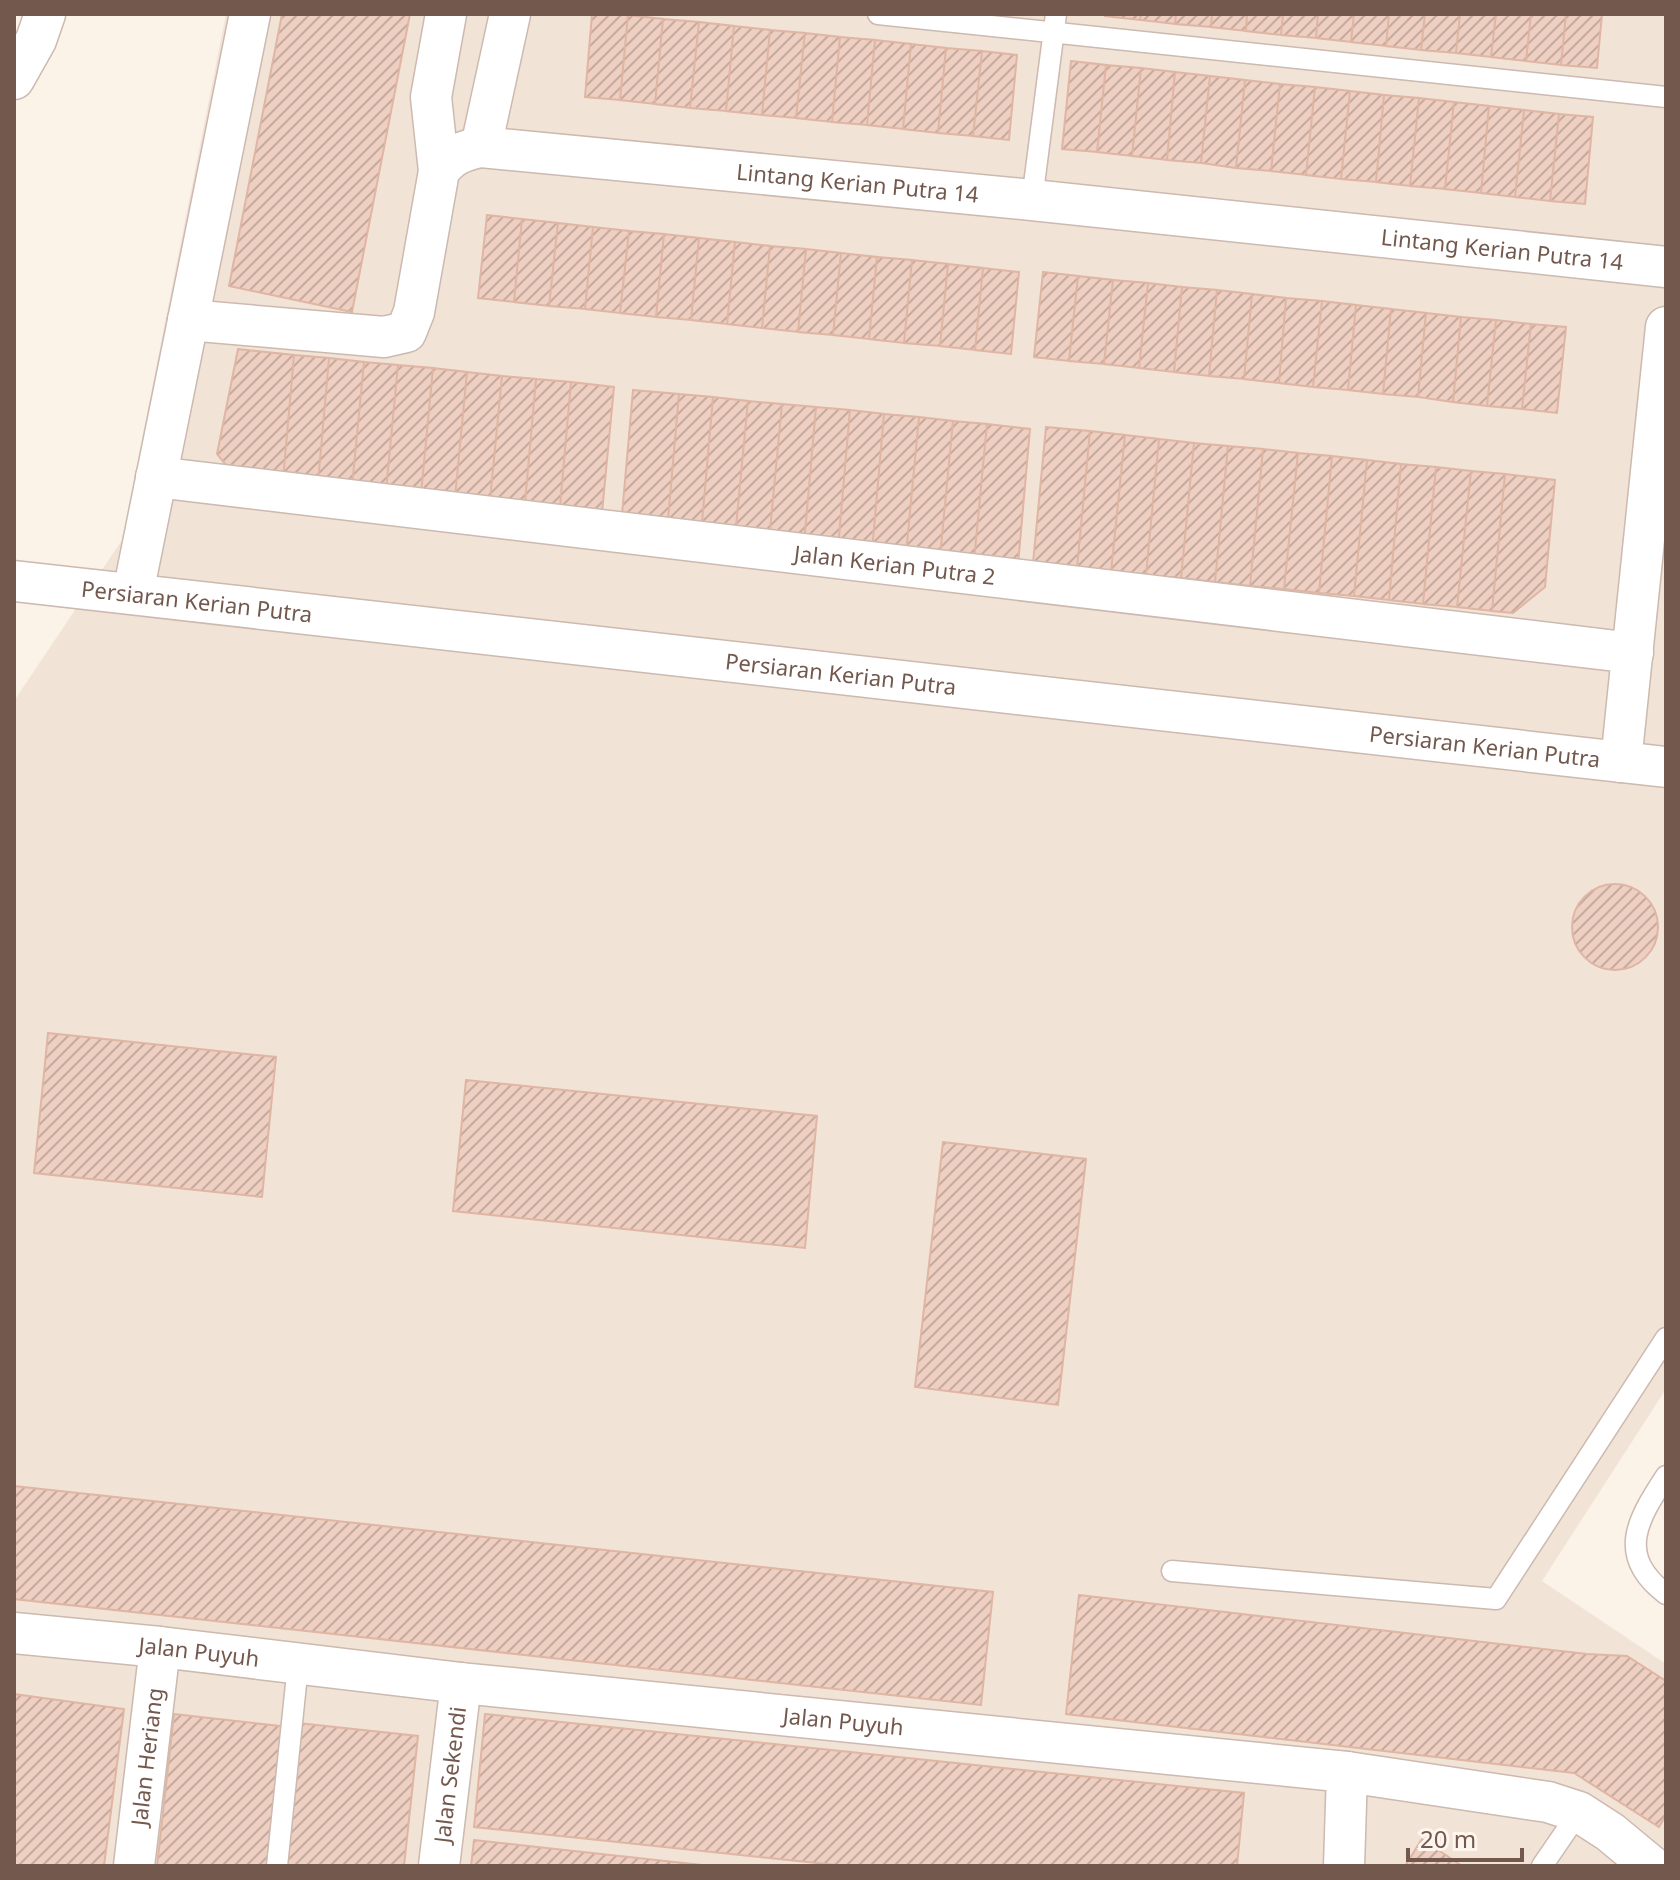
<svg xmlns="http://www.w3.org/2000/svg" width="1680" height="1880" viewBox="0 0 1680 1880" font-family="'Noto Sans',sans-serif">
<defs>
<pattern id="building-hatch" width="6" height="6" patternUnits="userSpaceOnUse" patternTransform="scale(2)"><rect width="6" height="6" fill="#eecfc1"/><path d="M-1 1l2-2M0 6l6-6M5 7l2-2" fill="none" stroke="#c5ab9f"/></pattern>
</defs>
<rect width="100%" height="100%" fill="#fbf2e8"/>
<path fill="#f2e3d7" d="M226 14H1666V1389L1542 1581 1666 1664V1866H14V701L122 540Z"/>
<path fill="url(#building-hatch)" stroke="#e0b5a3" stroke-width="2" d="M282 14H410L352 312 229 286Z
M592 14 628 15 620 100 585 97Z
M1105 14H1141L1140 20 1105 16Z
M1141 14H1176L1175 24 1140 20Z
M1176 14H1212L1211 27 1175 24Z
M1212 14H1247L1246 31 1211 27Z
M1247 14H1283L1281 35 1246 31Z
M1283 14H1318L1316 38 1281 35Z
M1318 14H1354L1351 42 1316 38Z
M1354 14H1389L1386 46 1351 42Z
M1389 14H1425L1421 50 1386 46Z
M1425 14H1460L1456 53 1421 50Z
M1460 14H1496L1491 57 1456 53Z
M1496 14H1531L1526 61 1491 57Z
M1531 14H1566L1561 65 1526 61Z
M1566 14H1602L1597 68 1561 65Z
M628 15 663 19 655 104 620 100Z
M663 19 699 22 690 108 655 104Z
M699 22 734 26 726 111 690 108Z
M734 26 770 30 762 115 726 111Z
M770 30 805 33 796 118 762 115Z
M805 33 840 37 832 122 796 118Z
M840 37 875 40 867 125 832 122Z
M875 40 911 44 903 129 867 125Z
M911 44 946 48 938 133 903 129Z
M946 48 982 51 973 136 938 133Z
M982 51 1017 55 1009 140 973 136Z
M1071 61 1106 65 1097 152 1062 149Z
M1106 65 1141 68 1132 156 1097 152Z
M1141 68 1175 72 1167 160 1132 156Z
M1175 72 1210 76 1201 163 1167 160Z
M1210 76 1245 80 1236 168 1201 163Z
M1245 80 1280 84 1271 171 1236 168Z
M1280 84 1315 87 1306 175 1271 171Z
M1315 87 1350 91 1341 179 1306 175Z
M1350 91 1384 95 1376 182 1341 179Z
M1384 95 1419 98 1410 186 1376 182Z
M1419 98 1454 102 1445 189 1410 186Z
M1454 102 1489 106 1481 193 1445 189Z
M1489 106 1524 110 1515 197 1481 193Z
M1524 110 1559 114 1550 201 1515 197Z
M1559 114 1593 117 1585 204 1550 201Z
M487 215 522 219 514 302 478 298Z
M522 219 558 223 549 306 514 302Z
M558 223 593 227 585 309 549 306Z
M593 227 629 231 620 313 585 309Z
M629 231 664 234 656 317 620 313Z
M664 234 699 238 691 320 656 317Z
M699 238 735 242 727 324 691 320Z
M735 242 770 246 762 328 727 324Z
M770 246 806 249 798 332 762 328Z
M806 249 841 253 833 335 798 332Z
M841 253 877 257 869 339 833 335Z
M877 257 912 260 904 343 869 339Z
M912 260 948 264 940 346 904 343Z
M948 264 983 268 975 350 940 346Z
M983 268 1019 272 1011 354 975 350Z
M1043 272 1078 276 1069 361 1034 357Z
M1078 276 1113 280 1104 364 1069 361Z
M1113 280 1148 283 1139 368 1104 364Z
M1148 283 1182 287 1174 372 1139 368Z
M1182 287 1217 290 1209 376 1174 372Z
M1217 290 1252 294 1244 379 1209 376Z
M1252 294 1286 298 1279 383 1244 379Z
M1286 298 1322 301 1313 387 1279 383Z
M1322 301 1356 305 1348 390 1313 387Z
M1356 305 1391 309 1383 394 1348 390Z
M1391 309 1426 313 1418 397 1383 394Z
M1426 313 1461 317 1453 402 1418 397Z
M1461 317 1496 320 1487 406 1453 402Z
M1496 320 1531 324 1522 409 1487 406Z
M1531 324 1566 327 1557 413 1522 409Z
M238 349 294 355 282 491 243 486 217 454Z
M294 355 329 358 317 494 282 491Z
M329 358 364 362 351 497 317 494Z
M364 362 398 365 385 501 351 497Z
M398 365 433 368 420 505 385 501Z
M433 368 467 372 454 508 420 505Z
M467 372 502 376 489 511 454 508Z
M502 376 536 379 524 514 489 511Z
M536 379 571 382 559 518 524 514Z
M571 382 614 387 601 523 559 518Z
M633 390 679 394 667 531 621 526Z
M679 394 713 397 701 534 667 531Z
M713 397 748 401 735 537 701 534Z
M748 401 782 404 769 541 735 537Z
M782 404 816 407 804 544 769 541Z
M816 407 850 410 838 548 804 544Z
M850 410 884 414 872 551 838 548Z
M884 414 919 417 906 554 872 551Z
M919 417 953 421 940 557 906 554Z
M953 421 987 424 974 561 940 557Z
M987 424 1030 429 1018 565 974 561Z
M1046 427 1090 431 1077 568 1033 563Z
M1090 431 1125 435 1111 572 1077 568Z
M1125 435 1159 439 1146 575 1111 572Z
M1159 439 1194 443 1181 578 1146 575Z
M1194 443 1228 446 1215 582 1181 578Z
M1228 446 1263 449 1250 586 1215 582Z
M1263 449 1298 453 1284 589 1250 586Z
M1298 453 1332 456 1319 593 1284 589Z
M1332 456 1367 460 1354 596 1319 593Z
M1367 460 1401 464 1389 600 1354 596Z
M1401 464 1436 467 1423 604 1389 600Z
M1436 467 1471 471 1457 607 1423 604Z
M1471 471 1505 474 1492 611 1457 607Z
M1505 474 1555 480 1545 587 1513 613 1492 611Z
M1572 927a43 43 0 1 1 86 0a43 43 0 1 1-86 0Z
M48 1033 276 1057 262 1197 34 1173Z
M466 1080 817 1116 805 1248 453 1211Z
M943 1142 1086 1159 1058 1405 915 1387Z
M14 1486 993 1592 981 1705 14 1599Z
M1079 1595 1587 1654 1627 1656 1666 1681V1815L1659 1827 1574 1773 1066 1714Z
M14 1694 124 1709 104 1866H14Z
M174 1714 288 1727 273 1866H157Z
M485 1714 1244 1793 1237 1866H845L474 1827Z
M298 1723 418 1736 404 1866H283Z
M1422 1839 1462 1866H1405Z
M474 1840 711 1866H471Z"/>
<g fill="none" stroke-linecap="round" stroke-linejoin="round">
<g stroke="#ccb9af" stroke-width="23">
<path id="service" d="M878 14 1666 97
M1032 200 1056 14
M1666 1476C1638 1519 1615 1555 1666 1594
M1172 1571 1496 1599 1666 1338
M277 1866 298 1665
M1542 1866 1579 1812"/>
</g>
<g stroke="#ccb9af" stroke-width="43">
<g id="minor">
<path d="M14 79 36 40 45 14"/>
<path d="M481 147 510 14"/>
<path d="M439 171 431 97 446 14"/>
<path id="s1" d="M188 320 384 337 406 332 414 312 439 171C451 155 462 151 481 147L1032 200 1666 267"/>
<path id="s2" d="M156 477 1633 653"/>
<path id="s3" d="M14 581 1666 767"/>
<path d="M133 593 250 14"/>
<path d="M1621 762 1666 327"/>
<path id="s4" d="M14 1633 160 1647 461 1683 1347 1772 1548 1802 1579 1812 1610 1832 1651 1866"/>
<path id="s5" d="M134 1866 160 1647"/>
<path id="s6" d="M439 1866 461 1683"/>
<path d="M1344 1866 1347 1772"/>
</g>
</g>
<use href="#service" stroke="#fff" stroke-width="20"/>
<use href="#minor" stroke="#fff" stroke-width="40"/>
</g>
<g text-anchor="middle" stroke-width="6" stroke-linejoin="round" paint-order="stroke">
<g font-size="22" fill="#73584e" stroke="#fef6ee">
<text dy="8" stroke="none"><textPath href="#s1" startOffset="812">Lintang Kerian Putra 14</textPath></text>
<text dy="8" stroke="none"><textPath href="#s1" startOffset="1460">Lintang Kerian Putra 14</textPath></text>
<text dy="8" stroke="none"><textPath href="#s2" startOffset="744">Jalan Kerian Putra 2</textPath></text>
<text dy="8" stroke="none"><textPath href="#s3" startOffset="184">Persiaran Kerian Putra</textPath></text>
<text dy="8" stroke="none"><textPath href="#s3" startOffset="832">Persiaran Kerian Putra</textPath></text>
<text dy="8" stroke="none"><textPath href="#s3" startOffset="1480">Persiaran Kerian Putra</textPath></text>
<text dy="8" stroke="none"><textPath href="#s4" startOffset="186">Jalan Puyuh</textPath></text>
<text dy="8" stroke="none"><textPath href="#s4" startOffset="834">Jalan Puyuh</textPath></text>
<text dy="8" stroke="none"><textPath href="#s5" startOffset="110">Jalan Heriang</textPath></text>
<text dy="8" stroke="none"><textPath href="#s6" startOffset="92">Jalan Sekendi</textPath></text>
</g>
</g>
<rect width="1680" height="1880" fill="none" stroke="#73584e" stroke-width="32"/>
<path d="M1408 1848v12h114v-12" fill="none" stroke="#73584e" stroke-width="4"/>
<text x="1420" y="1848" font-size="24" fill="#73584e" stroke="#fef6ee" stroke-width="6" paint-order="stroke">20 m</text>
</svg>
